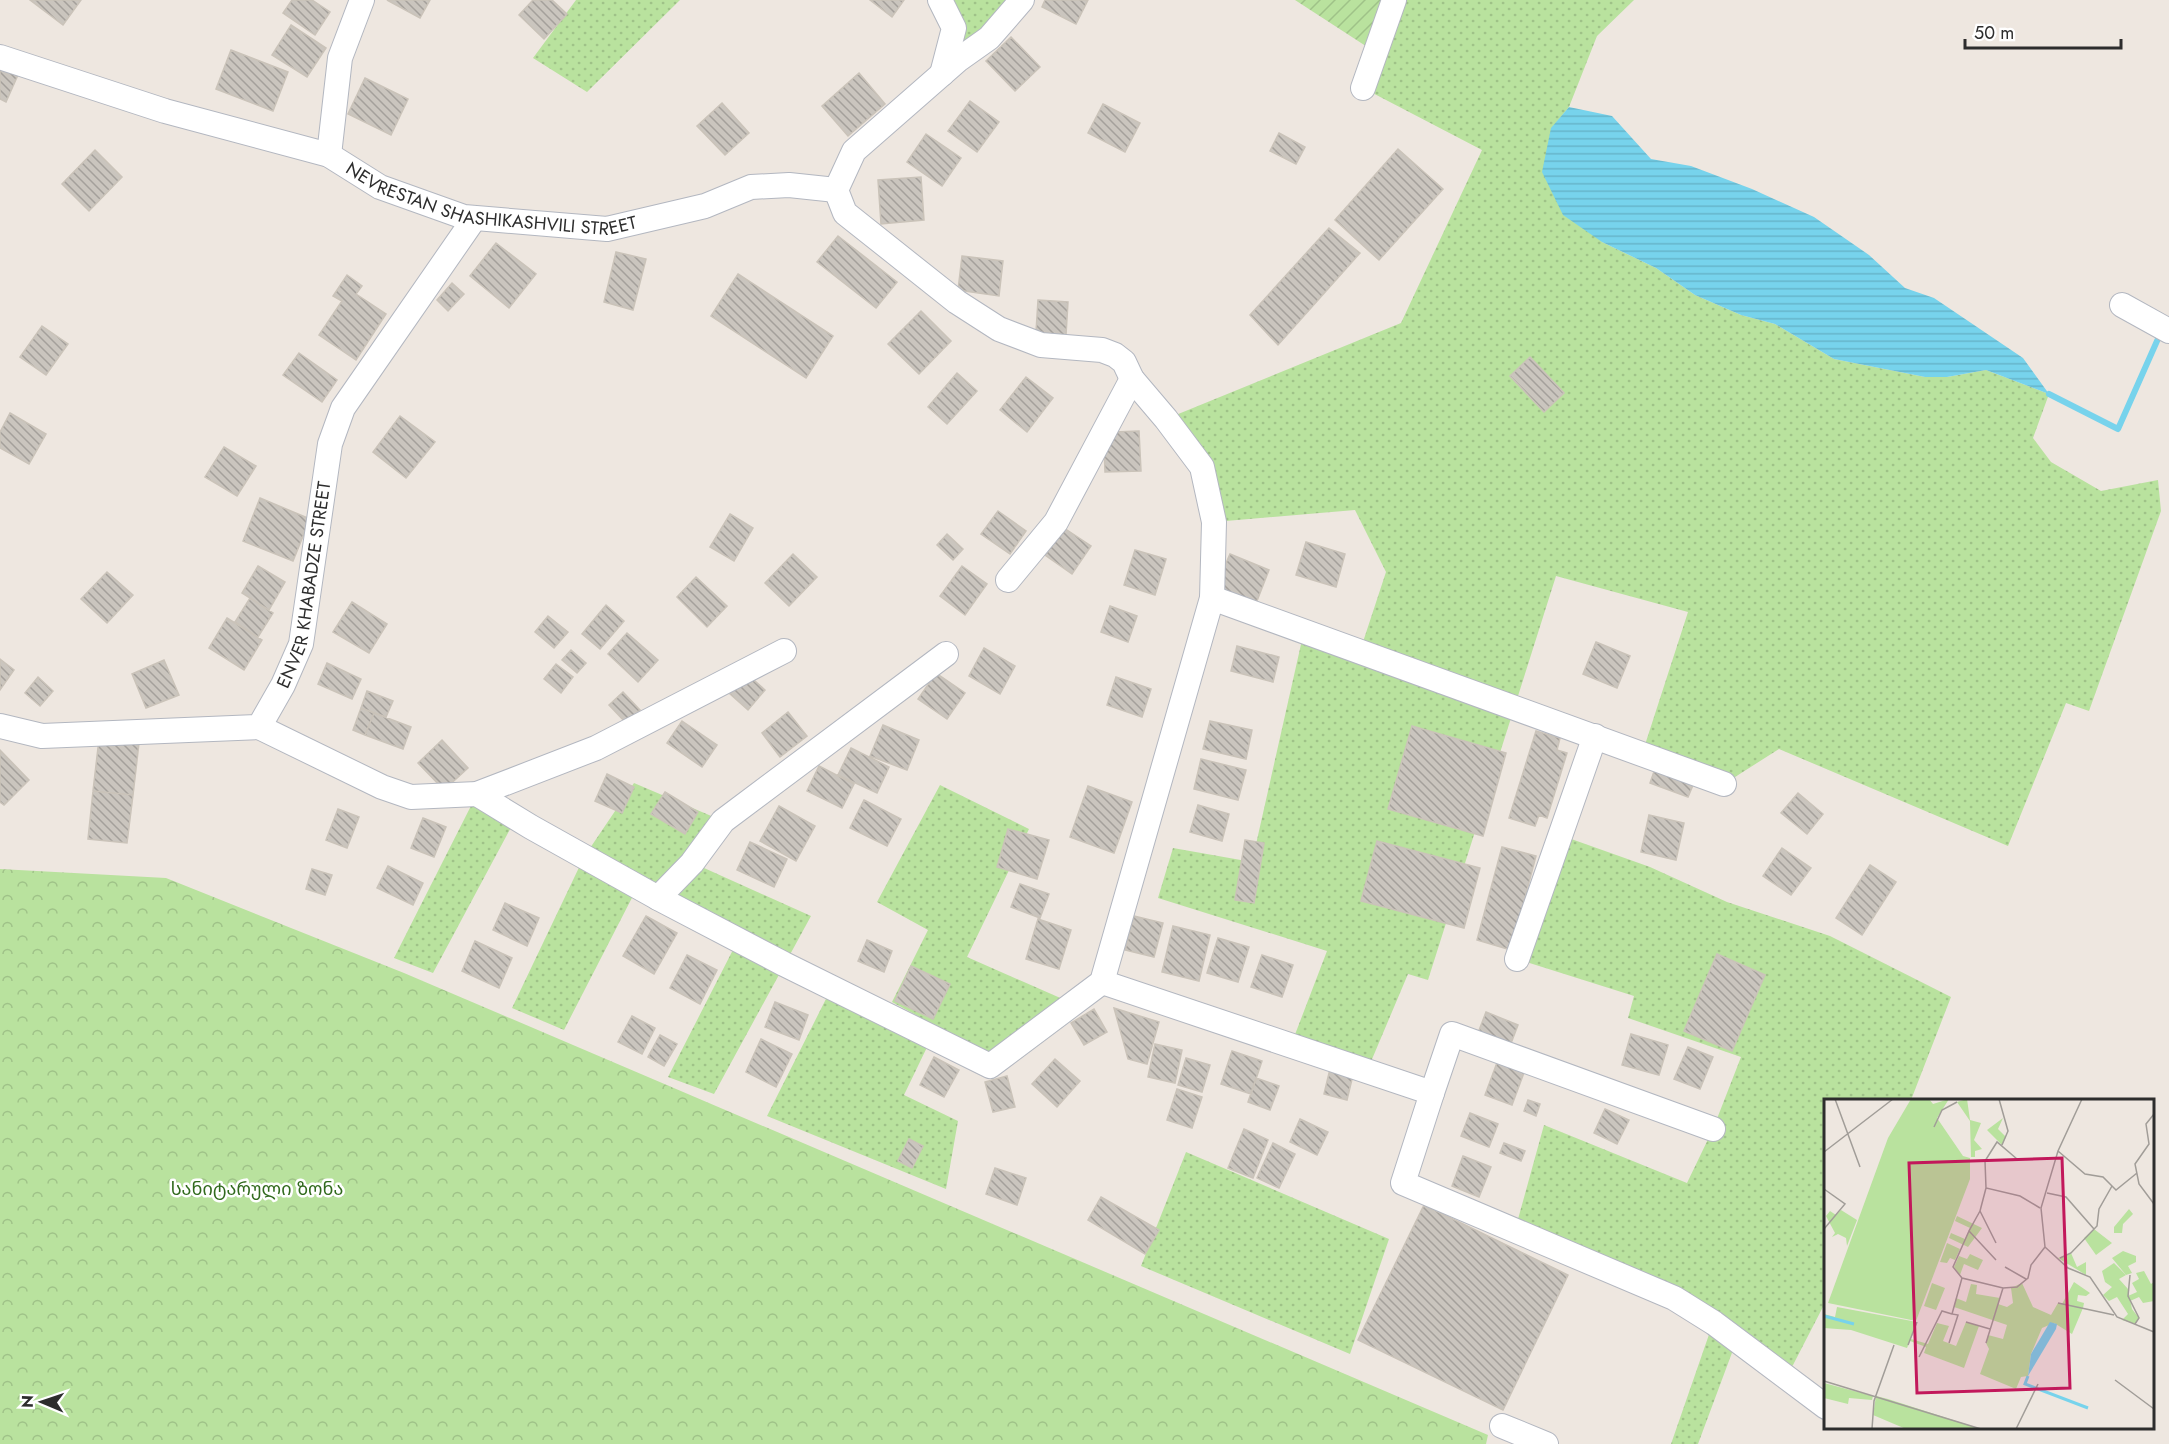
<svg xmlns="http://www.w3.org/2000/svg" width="2169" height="1444" viewBox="0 0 2169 1444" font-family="Jost,'Noto Sans Georgian',sans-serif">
<defs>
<pattern id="grass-dots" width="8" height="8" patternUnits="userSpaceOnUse" patternTransform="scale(1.5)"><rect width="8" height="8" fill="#b9e29e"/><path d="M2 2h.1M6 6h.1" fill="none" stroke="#9fc288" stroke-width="1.8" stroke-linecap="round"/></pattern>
<pattern id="forest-crowns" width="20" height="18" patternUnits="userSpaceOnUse" patternTransform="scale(1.5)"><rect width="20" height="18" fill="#b9e29e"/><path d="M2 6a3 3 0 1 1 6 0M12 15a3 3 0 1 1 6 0" fill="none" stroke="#9fc288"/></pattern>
<pattern id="garden-furrows" width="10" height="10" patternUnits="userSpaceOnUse" patternTransform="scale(1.5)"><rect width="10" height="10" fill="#b9e29e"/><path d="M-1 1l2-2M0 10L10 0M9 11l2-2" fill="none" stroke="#9fc288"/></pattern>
<pattern id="water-rules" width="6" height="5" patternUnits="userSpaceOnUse" patternTransform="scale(1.5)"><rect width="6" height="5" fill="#77d3ec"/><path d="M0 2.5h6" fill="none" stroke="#67b5cb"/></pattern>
<pattern id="building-back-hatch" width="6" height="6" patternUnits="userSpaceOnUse" patternTransform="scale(1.5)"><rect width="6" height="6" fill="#cac5be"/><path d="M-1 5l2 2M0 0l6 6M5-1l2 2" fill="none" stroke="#a4a09b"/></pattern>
</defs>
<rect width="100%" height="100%" fill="#eee7e0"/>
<path fill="url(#grass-dots)" d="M576 0H680L587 92 533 58Z
M940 0H1022L958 60 954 28Z
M1394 0H1634L1597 36 1569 107 1551 129 1602 242 1656 268 1695 295 1741 315 1775 324 1834 359 1925 377H1947L1986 370 2049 394 2033 438 2051 462 2101 491 2158 480 2161 511 2089 711 2066 703 2008 846 1779 749 1724 784 1642 754 1688 612 1556 576 1428 980 1408 974 1367 1071 1291 1045 1327 951 1158 898 1173 848 1252 862 1304 631 1360 651 1386 572 1355 510 1214 522 1166 419 1401 323 1482 150 1363 88Z
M634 783 723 821 693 863 811 916 714 1094 668 1077 738 940 637 888 564 1030 512 1008 584 857Z
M940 785 1029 829 967 957 1074 1004 993 1057 892 1002 928 930 877 902Z
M477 794 516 818 433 973 394 958Z
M1560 835 1650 867 1727 902 1830 936 1951 997 1911 1100H1826L1825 1303 1793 1365 1784 1376 1736 1342 1698 1444H1671L1713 1323 1515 1230 1544 1125 1687 1183 1713 1129 1741 1057 1628 1018 1634 996 1517 959Z
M831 989 930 1041 904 1095 958 1121 946 1189 767 1116Z
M1186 1152 1389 1239 1350 1354 1141 1266Z"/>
<path fill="url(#forest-crowns)" d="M0 869 166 878 404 973 1488 1435 1486 1444H0Z"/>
<path fill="url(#garden-furrows)" d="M1295 0H1394L1375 52Z"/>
<path fill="url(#water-rules)" d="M1569 107 1612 116 1651 159 1691 166 1752 189 1814 217 1869 255 1905 288 1934 298 2023 358 2049 394 1986 370 1947 377H1925L1834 359 1775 324 1741 315 1695 295 1656 268 1602 242 1563 215 1542 172 1551 128Z"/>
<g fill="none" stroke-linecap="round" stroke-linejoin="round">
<path stroke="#77d3ec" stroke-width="6" d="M2049 394 2118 429 2161 332"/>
</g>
<path fill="url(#building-back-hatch)" stroke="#cac3b9" stroke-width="1.5" d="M30 0H81L63 25Z
M292 0H312L330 12 315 35 283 13Z
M387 0H430L420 18Z
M533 0H552L567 14 544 39 519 15Z
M870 0H904L892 17Z
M1045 0H1088L1076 24 1042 7Z
M291 25 326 48 307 77 272 55Z
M1011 37 1040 67 1015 91 986 61Z
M231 50 288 72 273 111 216 89Z
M0 67 18 75 6 102 0 99Z
M859 73 885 104 848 136 822 106Z
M365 78 408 99 391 135 348 114Z
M970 101 999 122 977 152 948 131Z
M722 103 749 133 725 155 697 126Z
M1103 104 1140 123 1125 152 1088 133Z
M1279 133 1305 147 1296 164 1270 151Z
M926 134 961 158 942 186 907 162Z
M1398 149 1443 189 1379 260 1335 220Z
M95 150 122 177 89 211 62 184Z
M921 177 924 220 881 224 878 180Z
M1329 228 1360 253 1278 345 1250 315Z
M838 236 897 282 876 308 817 262Z
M496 243 536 274 509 308 470 276Z
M616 252 646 259 633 310 604 302Z
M962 256 1003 261 999 296 958 290Z
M738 274 833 336 806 378 711 316Z
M347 275 362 286 356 294 386 314 356 360 319 335 342 301 333 296Z
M452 283 464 294 448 311 437 300Z
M1038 300 1068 302 1066 335 1036 332Z
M921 311 951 341 919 374 888 344Z
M42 326 68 344 46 375 20 357Z
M299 353 337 380 322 402 283 375Z
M1530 357 1564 393 1544 412 1510 376Z
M957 373 977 391 947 424 928 407Z
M1026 377 1053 398 1027 432 1000 410Z
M10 413 46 434 29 464 0 448V432Z
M400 416 435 442 406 478 373 452Z
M1139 431 1141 471 1105 472 1104 446 1114 432Z
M224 447 256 466 237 496 205 477Z
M260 498 310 519 293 561 243 541Z
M998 511 1026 531 1010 554 981 534Z
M730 514 753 528 734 561 710 547Z
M1064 528 1091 546 1072 574 1045 555Z
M947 534 963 549 953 560 937 545Z
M1306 542 1345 554 1336 587 1296 575Z
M1135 550 1166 559 1155 595 1124 585Z
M793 554 817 577 789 606 765 583Z
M1230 554 1269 570 1255 606 1227 595 1219 579Z
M258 566 285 582 269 610 242 593Z
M962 566 987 584 965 615 940 596Z
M107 572 133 595 107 623 81 599Z
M696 577 727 606 707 627 677 597Z
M250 598 273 613 258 637 235 622Z
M352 602 387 624 369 653 333 632Z
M606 605 624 621 600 649 582 634Z
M1110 606 1137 616 1128 642 1101 632Z
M548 616 568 632 554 648 535 632Z
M227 618 262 640 244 670 209 648Z
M627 633 658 660 638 682 608 654Z
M1596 642 1630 656 1617 688 1583 674Z
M1237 646 1279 657 1273 682 1231 671Z
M984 648 1015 666 1000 694 969 676Z
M571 650 586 663 577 673 562 660Z
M0 659 14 670 0 690Z
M164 660 179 695 146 708 132 674Z
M327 663 361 679 352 699 318 684Z
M556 664 573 677 561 693 544 679Z
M936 673 965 693 947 719 918 699Z
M747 674 765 690 748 710 730 694Z
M38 677 53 691 40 706 25 693Z
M1116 677 1151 689 1142 717 1107 705Z
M367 691 393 701 386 717 361 708Z
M623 692 640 710 626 723 609 705Z
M361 708 374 713 365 735 353 730Z
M788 712 807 736 780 757 762 733Z
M374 713 411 727 403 749 365 735Z
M682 721 717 745 702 767 667 743Z
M1210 721 1252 730 1246 759 1203 749Z
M883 725 919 740 907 770 870 756Z
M1412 726 1506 753 1483 836 1388 809Z
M1536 731 1560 738 1557 750 1567 753 1547 818 1539 815 1535 826 1509 818Z
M99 739 139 743 133 795 93 791Z
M442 740 468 768 444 790 418 763Z
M851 748 889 767 877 793 838 775Z
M0 750 29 780 4 805 0 802Z
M1201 759 1246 770 1238 800 1194 789Z
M1657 763 1696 778 1688 797 1650 783Z
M819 766 854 784 842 808 807 791Z
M607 774 634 787 622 813 595 801Z
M1088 786 1132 802 1114 853 1070 837Z
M93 791 133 795 127 843 88 839Z
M665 792 698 812 685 834 651 814Z
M1798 793 1823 814 1807 834 1781 813Z
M864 800 901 819 887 846 850 828Z
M1198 805 1229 814 1222 841 1190 832Z
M779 806 815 826 796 861 760 841Z
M338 809 359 817 347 848 326 840Z
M1649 815 1684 823 1676 860 1641 852Z
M423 818 446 827 434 857 411 848Z
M1008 829 1049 840 1037 879 997 867Z
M1245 840 1264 843 1254 903 1235 900Z
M1377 841 1480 868 1464 928 1361 901Z
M750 842 787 859 774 887 737 870Z
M1502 847 1536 856 1511 950 1477 940Z
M1782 848 1811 868 1791 895 1763 876Z
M1870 865 1896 882 1862 935 1836 918Z
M388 866 423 883 413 905 377 888Z
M312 869 332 875 325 895 306 889Z
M1020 884 1049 894 1040 918 1011 907Z
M505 903 539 918 527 946 493 930Z
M646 916 677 933 654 974 623 956Z
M1134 916 1163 923 1154 957 1125 950Z
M1038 919 1071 930 1059 969 1026 959Z
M1173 926 1210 935 1199 981 1162 972Z
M1218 938 1249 947 1238 982 1207 973Z
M867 940 892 951 884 972 858 961Z
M475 941 512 958 499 988 462 971Z
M1717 954 1765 975 1732 1051 1684 1031Z
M687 955 717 970 700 1004 670 988Z
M1262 955 1293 965 1282 997 1251 987Z
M911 966 950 984 933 1019 895 1001Z
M775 1002 808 1015 799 1040 765 1027Z
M1114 1008 1159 1022 1147 1064 1128 1059Z
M1094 1009 1107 1032 1084 1045 1071 1023Z
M1486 1012 1518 1025 1510 1046 1478 1033Z
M632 1016 655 1028 642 1054 618 1042Z
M1631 1034 1668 1045 1659 1075 1622 1065Z
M660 1035 677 1044 664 1066 648 1057Z
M761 1039 792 1054 776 1087 746 1072Z
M1155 1044 1182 1050 1175 1083 1148 1077Z
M1688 1047 1713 1057 1700 1089 1674 1079Z
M1232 1051 1262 1061 1251 1094 1221 1084Z
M934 1057 959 1070 944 1097 920 1085Z
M1186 1058 1210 1065 1202 1092 1178 1085Z
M1055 1059 1080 1081 1057 1107 1032 1084Z
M1498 1060 1525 1070 1512 1105 1485 1095Z
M1330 1069 1353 1075 1347 1100 1324 1094Z
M1007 1076 1015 1107 993 1112 985 1082Z
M1256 1078 1279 1086 1270 1110 1248 1102Z
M1177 1089 1202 1097 1192 1128 1167 1120Z
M1528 1100 1540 1104 1536 1116 1524 1111Z
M1605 1109 1629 1120 1617 1144 1594 1133Z
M1470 1113 1498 1124 1489 1147 1461 1136Z
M1300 1119 1328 1132 1317 1155 1290 1142Z
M1244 1129 1268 1140 1253 1178 1228 1168Z
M909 1139 923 1146 912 1168 898 1161Z
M1273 1143 1295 1154 1279 1188 1257 1178Z
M1504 1143 1525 1151 1521 1161 1500 1153Z
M1463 1156 1491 1167 1479 1197 1452 1186Z
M995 1168 1026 1178 1017 1205 986 1194Z
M1101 1197 1159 1230 1145 1254 1088 1220Z
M1424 1205 1568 1275 1503 1410 1358 1340Z"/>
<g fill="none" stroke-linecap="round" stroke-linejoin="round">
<g stroke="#b3b7c0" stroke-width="26">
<g id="minor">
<path d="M940 0 954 28 942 74"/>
<path id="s1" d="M0 57 165 111 329 155 380 187 464 217 607 229 705 206 751 187 789 185 836 190"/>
<path d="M1363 88 1394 0"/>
<path d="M329 155 340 58 362 0"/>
<path d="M836 190 854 151 958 60 989 38 1022 0"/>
<path d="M2122 305 2169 331"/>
<path d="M1008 580 1056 522 1132 379"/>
<path d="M1212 598 1724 784"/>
<path id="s2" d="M0 726 42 736 259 727 283 685 301 644 330 444 343 408 474 219"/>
<path d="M259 727 382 787 411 797 477 794 596 748 784 651"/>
<path d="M477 794 531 827 658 898 692 863 723 821 946 654"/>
<path d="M658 898 784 964 990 1066 1102 982 1212 598 1214 522 1202 467 1166 419 1132 379 1124 362 1115 355 1102 350 1041 345 999 329 957 302 845 213 836 190"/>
<path d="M1517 959 1595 736"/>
<path d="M1102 982 1432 1093 1452 1034 1713 1129"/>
<path d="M1432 1093 1403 1183 1674 1298 1714 1323 1826 1407"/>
<path d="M1502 1426 1546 1444"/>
</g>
</g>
<use href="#minor" stroke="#fff" stroke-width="24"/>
</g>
<g text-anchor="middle" stroke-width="5" stroke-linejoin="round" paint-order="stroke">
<g font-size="18" fill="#2d2d2d" stroke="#fff">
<text dy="6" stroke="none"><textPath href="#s1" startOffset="516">NEVRESTAN SHASHIKASHVILI STREET</textPath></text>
<text dy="6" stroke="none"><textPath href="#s2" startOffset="412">ENVER KHABADZE STREET</textPath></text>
</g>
<g font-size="18" fill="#316a1d" stroke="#fff">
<text x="257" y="1195">სანიტარული ზონა</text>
</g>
</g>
<g transform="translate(1824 1099)">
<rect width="330" height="330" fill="#eee7e0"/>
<path d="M143 0 146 21 157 24 150 41 158 50 151 52V58H147L146 22 133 3ZM179 19 174 30 182 38 178 46 163 31ZM305 110 309 115 299 125 298 134H290V128ZM17 111 33 121 23 147 22 139 14 135 8 138 11 134 2 117 6 112 12 116ZM133 117 158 129 144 148 125 139 127 134 141 140 146 129 131 122ZM123 144 136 150 131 161 126 159 123 164 116 163ZM299 152 312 157V163L304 167 308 174 302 176 288 159ZM247 154 253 168 262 163V176L234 159ZM146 155 159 161 154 171 140 165 136 176 130 168 135 157 143 160ZM320 172 327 185 330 183V202L319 204 315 198 306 202 304 197 313 193 308 184 315 180 312 174ZM108 184 121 189 112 211 100 207ZM198 184 209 208 227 216 234 204 259 209 248 235 230 224 218 229 207 255 204 277 197 278 192 290 156 275 165 250 162 244 164 236 179 240 183 226 130 208 132 199 142 203 147 185 153 186 152 195 176 199 174 205 183 208 189 204 187 189ZM13 208 93 223 87 240 104 245 113 224 125 227 119 242 132 247 142 223 155 227 140 269 100 254 102 248 86 242 83 249 27 231 0 229V215L11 218ZM0 284 49 297 48 301 25 299 24 305 0 299ZM52 297 64 300 157 330H82L49 316Z" fill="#b9e29e"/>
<path d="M87 0H105L109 5 125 0 113 19 139 57 146 59V80L92 222 4 204 64 39Z" fill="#b9e29e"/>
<path d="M270 130 288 144 272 156 260 139ZM290 164 302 176 295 180 304 190 308 210 315 219 311 225 298 221 304 215 293 198 285 202 279 196 288 188 281 183 278 172ZM250 183 266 194 262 197 254 196 253 202 260 204 259 209 238 205Z" fill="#b9e29e"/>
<path d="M226 223 233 225 232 230 204 277 207 255Z" fill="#77d3ec"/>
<path fill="none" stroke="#77d3ec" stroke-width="3" d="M0 217 30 225M204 277 201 285 264 309"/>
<path fill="none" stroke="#a19d98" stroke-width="1.5" d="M11 0 36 68M175 0 184 32 178 46M330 15 322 25 325 45 311 65 315 85 330 105M110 28 118 11 133 3M234 52 261 75 279 78 292 91 313 74M0 53 69 0M193 60 173 43 161 62 162 89 196 97 216 109M162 89 156 112 172 144M0 90 21 105 0 130M223 94 242 98 270 130M156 112 145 132 172 161M145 132 129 168 138 179 179 189 193 188 204 179 207 166 221 148M221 148 217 109 234 52 258 0M221 148 244 169 266 178 293 218 330 233M236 159 247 154 273 127 275 110 288 87M181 168 202 180M306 176 304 197 315 219 311 225M234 204 290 216M142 223 166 230M125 244 134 216 128 215 138 179M162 244 179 189M84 246 93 223M95 258 118 212 128 215M291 281 330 310M0 282 157 330M48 330 50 302 70 246M192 330 214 285"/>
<path fill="#c2185b" fill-opacity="0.15" stroke="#c2185b" stroke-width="3" d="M238 59 246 289 93 294 85 64Z"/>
<rect width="330" height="330" fill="none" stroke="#2d2d2d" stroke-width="3"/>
</g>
<g transform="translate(42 1402) rotate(272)" stroke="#ffffff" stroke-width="4.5" paint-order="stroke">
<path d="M0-4.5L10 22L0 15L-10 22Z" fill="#2d2d2d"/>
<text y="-9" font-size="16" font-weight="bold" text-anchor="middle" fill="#2d2d2d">N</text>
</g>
<path d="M1965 39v9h156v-9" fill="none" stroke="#2d2d2d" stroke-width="3"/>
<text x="1974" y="39" font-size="18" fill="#2d2d2d" stroke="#ffffff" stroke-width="4.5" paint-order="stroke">50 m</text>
</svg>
